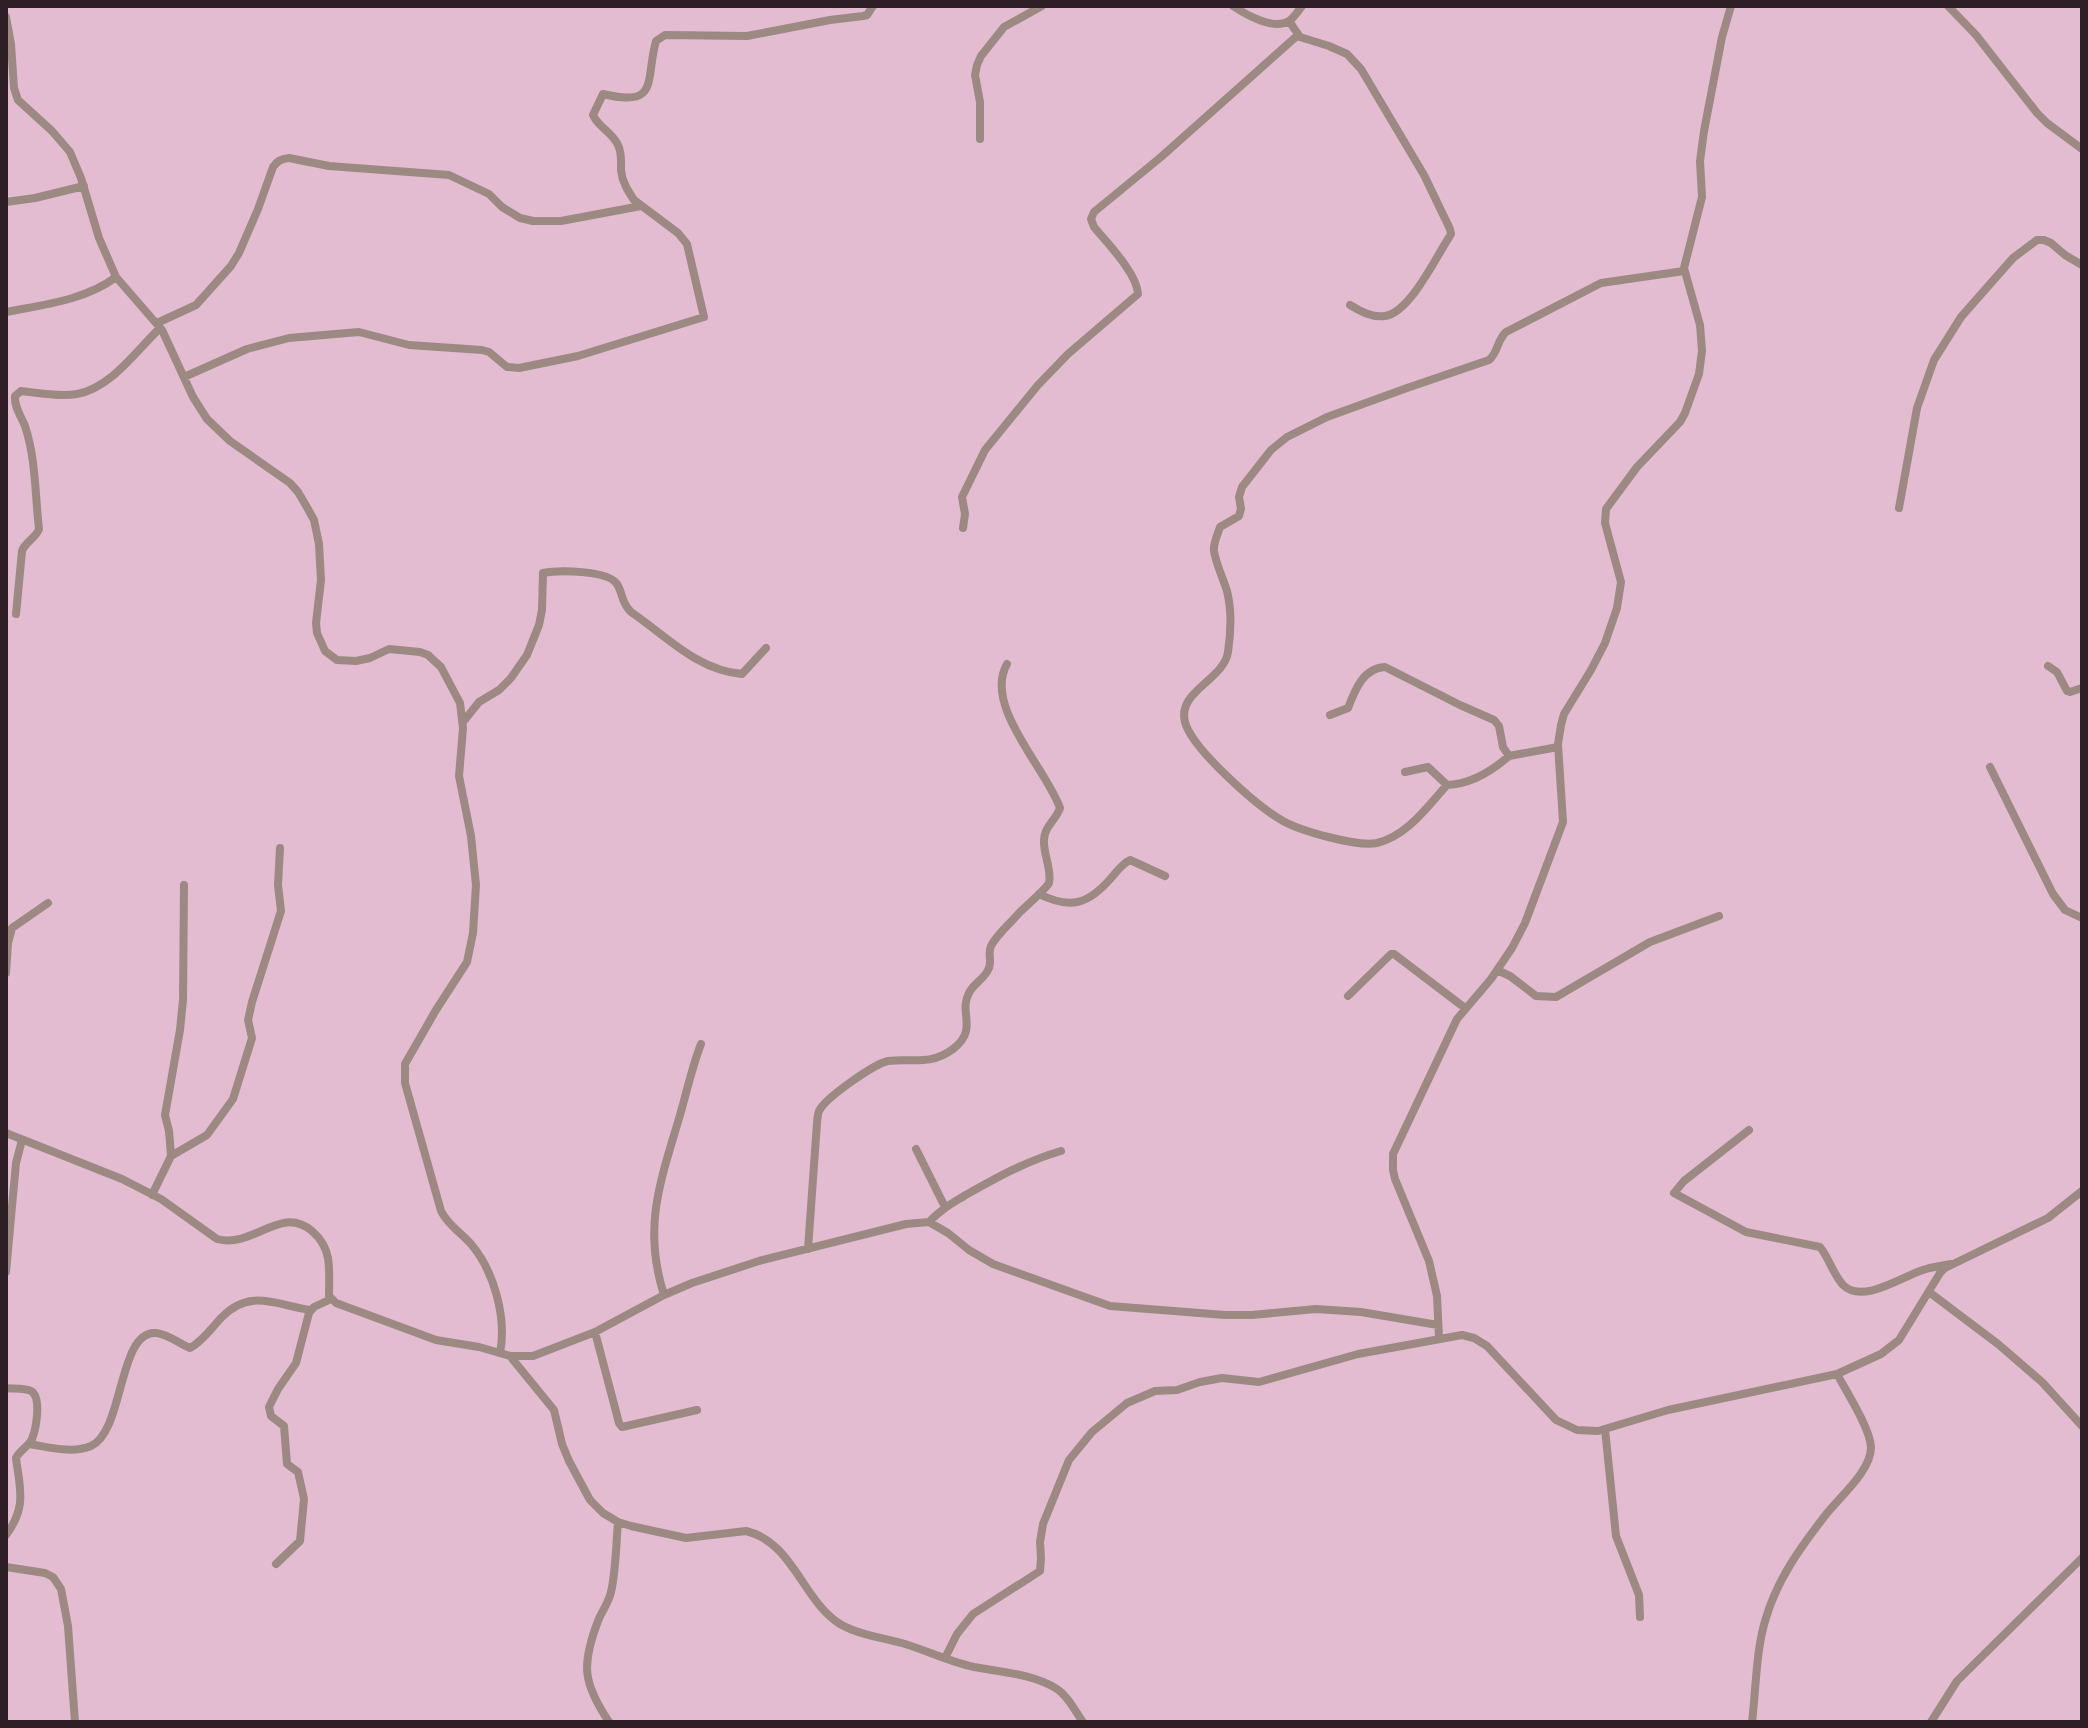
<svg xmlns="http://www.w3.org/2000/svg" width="2088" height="1728" viewBox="0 0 2088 1728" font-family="Roboto,sans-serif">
<rect width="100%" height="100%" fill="#e3bcd1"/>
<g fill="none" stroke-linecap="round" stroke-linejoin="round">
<path stroke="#9b8982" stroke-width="8" d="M1233 6C1245 14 1274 31 1289 21 1294 18 1298 11 1302 6
M1948 6 1976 35 2037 113 2047 123 2082 149
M6 17 11 44 14 88 18 100 52 131 70 152 81 178 99 238 116 277 162 330 193 397 207 419 230 441 290 483 298 492 308 509 314 520 319 544 321 580 316 623 317 633 325 651 337 660 356 661 370 658 389 649 420 652 428 655 441 667 460 703 463 728 459 776 471 836 476 885 473 933 467 962 436 1010 409 1057 405 1064V1083L441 1211C448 1225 460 1232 471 1244 494 1271 507 1318 500 1353
M1289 21 1300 37 1329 46 1347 54 1361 69 1424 175 1450 229 1451 234 1448 239C1435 259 1410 312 1385 316 1372 318 1360 311 1350 305
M980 139V102L975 75 977 65 981 56 1004 27 1042 6
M6 202 35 198 84 186
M6 312C42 305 86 300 116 277
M157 323 196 305 231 266 239 253 258 209 273 167C277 161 281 159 289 158L329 166 449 175 489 194 502 207 520 218 533 221H561L641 206
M184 377 247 349 289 338 359 332 409 345 482 350 489 352 507 367 519 368 578 356 704 317 687 244 678 233 634 200C628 191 622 182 621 170 621 162 622 153 618 145 612 132 598 127 593 115L603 94C660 108 645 80 656 41L665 35 747 36 830 20 863 16 867 15 873 6
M1899 508 1917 408 1934 360 1961 317 2013 258 2037 240H2044L2051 243 2065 255 2082 265
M963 528 965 514 962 497 985 450 1038 385 1068 354 1138 294C1137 273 1107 243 1094 227L1091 219 1094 212 1161 157 1298 35
M16 614 22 551C25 542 36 538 39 529 35 495 36 459 25 426 21 416 14 407 15 396L21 391C39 393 59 397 77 394 111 388 137 350 160 328
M2048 666 2057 672 2067 691 2070 692 2082 688
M1330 715 1348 708C1355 690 1363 668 1385 667L1460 705 1494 720 1499 726 1503 747 1509 756 1558 747
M463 722 479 702 499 690 511 678 527 655 539 625 542 610 543 573C558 570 608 570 617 584 623 593 621 603 631 612 665 635 698 671 742 674L766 648
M1990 767 2053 894 2065 910 2082 918
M1405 772 1428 767 1447 785C1470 784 1492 771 1509 756
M1447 785C1427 807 1407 836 1377 843 1357 847 1301 831 1283 821 1258 807 1192 749 1185 722 1177 691 1224 680 1228 652 1231 632 1232 611 1227 591 1223 578 1216 564 1214 551 1213 543 1218 534 1220 527L1239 516 1241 509 1239 497 1242 487 1271 450 1287 437 1327 417 1407 388 1489 360C1498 353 1497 340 1506 332L1601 283 1684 271
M1039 894C1071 910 1089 904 1112 877 1118 870 1122 864 1130 860L1165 876
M1497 970 1510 976 1536 996 1556 997 1650 942 1719 916
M6 973 8 943 12 928 48 903
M1348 996 1391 954H1394L1465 1008
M1749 1130 1684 1181 1674 1193 1746 1232 1820 1247C1829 1258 1833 1274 1843 1285 1862 1304 1900 1278 1920 1271 1930 1267 1940 1266 1951 1264
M6 1133 122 1179 161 1199 217 1239C254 1249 280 1204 312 1231 320 1238 326 1247 328 1258 330 1270 329 1283 329 1296L336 1303 436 1340 479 1347 510 1356H533L595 1332 664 1295 692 1283 759 1261 906 1224 929 1222 948 1233 969 1250 993 1264 1110 1306 1225 1315H1252L1316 1309 1361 1312 1438 1325
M916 1149 945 1207
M171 1156 169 1131 165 1115 180 1030 183 1000 184 885
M152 1195 171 1156 207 1135 233 1099 252 1038 248 1020 252 1002 281 911 278 885 280 848
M929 1222C940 1210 951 1204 964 1196 996 1178 1026 1161 1061 1151
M808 1249 817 1123C817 1121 818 1113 819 1111 825 1098 874 1064 888 1061 913 1058 930 1066 953 1049 979 1029 958 1013 969 993 973 984 984 979 988 970 993 962 987 954 991 946 997 934 1011 923 1019 913 1025 907 1047 888 1049 883 1052 869 1043 854 1044 840 1044 827 1056 820 1060 808 1046 768 983 706 1007 664
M6 1272 16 1163 22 1140
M1929 1292 1998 1344 2042 1382 2082 1426
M664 1295C642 1226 661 1180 680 1115 687 1091 692 1067 701 1044
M595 1332 619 1423 622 1427 697 1410
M1439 1338 1437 1296 1429 1261 1395 1179 1393 1170V1154L1457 1019 1491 979 1512 948 1525 923 1563 822 1558 744 1561 725 1564 714 1591 670 1605 643 1617 608 1621 582 1605 523 1606 509 1637 467 1680 422 1685 413 1699 374 1702 351 1700 325 1684 268 1702 197 1700 161 1704 131 1722 37 1731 6
M510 1356 554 1410 562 1444 569 1461 590 1500 603 1513 618 1522 631 1526 686 1538 746 1531C793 1542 803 1601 840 1624 859 1635 884 1638 905 1644 928 1651 950 1662 974 1667 1001 1672 1034 1674 1057 1689 1068 1696 1075 1711 1083 1722
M6 1388C13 1389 25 1388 31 1391 42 1397 36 1429 32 1439 28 1447 20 1450 16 1458 20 1489 27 1507 6 1535
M1605 1429 1616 1536 1639 1595 1640 1617
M29 1444C48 1447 72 1454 91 1446 124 1432 118 1330 156 1333 168 1334 180 1344 190 1348 203 1341 212 1327 222 1317 250 1288 276 1305 311 1310
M276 1564 300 1541 304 1499 298 1472 287 1464 284 1426 271 1416 269 1407 278 1389 296 1363 309 1313 314 1307 331 1299
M6 1567 45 1573 53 1577 61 1589 68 1626 75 1722
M945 1658 957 1634 973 1614 1040 1571 1041 1558 1040 1542 1043 1524 1069 1460 1092 1432 1127 1403 1155 1391 1177 1390 1200 1382 1222 1378 1259 1382 1358 1354 1462 1335 1474 1338 1487 1346 1556 1420 1577 1430 1598 1431 1668 1410 1837 1374 1881 1354 1899 1340 1940 1273 1945 1268 2048 1218 2082 1191
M609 1722C583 1683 581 1665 598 1621 602 1611 609 1602 611 1592 616 1570 616 1545 618 1522
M1752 1722C1756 1690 1756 1648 1766 1618 1777 1580 1800 1548 1824 1517 1838 1498 1871 1472 1871 1447 1870 1428 1846 1391 1837 1374
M1931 1722 1957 1681 2082 1558"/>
</g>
<rect width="2088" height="1728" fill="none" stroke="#2e1f27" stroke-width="16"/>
</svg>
